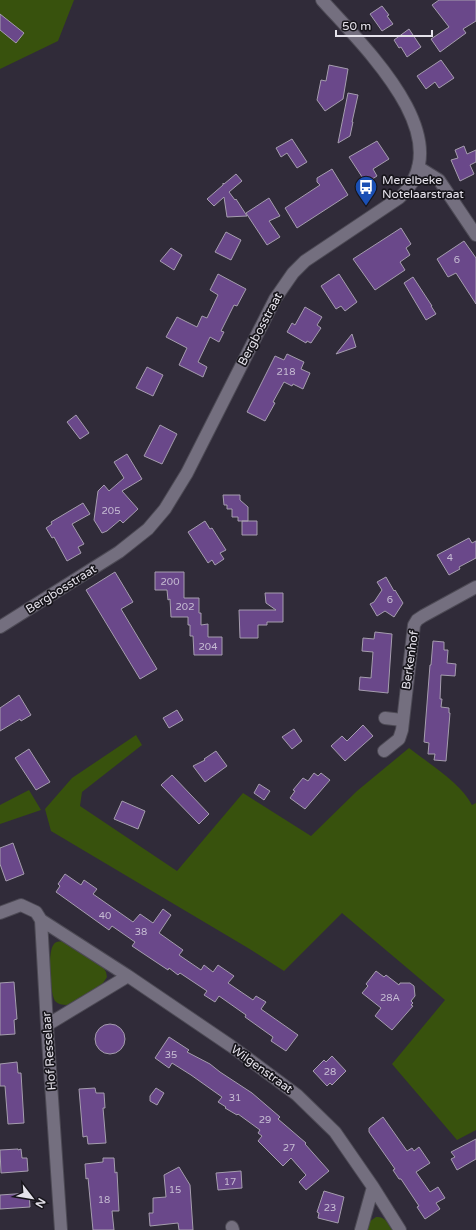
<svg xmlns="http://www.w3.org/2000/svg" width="476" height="1230" viewBox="0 0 476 1230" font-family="'Varela Round',sans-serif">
<rect width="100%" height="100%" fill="#302b39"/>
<path fill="#38520d" d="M0 0H74L58 41 0 69Z
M136 735 142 745 82 792 80 806 177 871 243 793 311 836 357 791 409 748C429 764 460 782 472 805L476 803V1130L457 1140 392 1064 445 1000 342 913 284 971 248 948 51 831 45 809 72 778Z
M29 790 41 810 0 824V805Z
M63 941 67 943 103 967 106 972 107 977 101 986 67 1005C62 1005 58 1004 55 1001 50 994 47 951 54 944 56 941 59 942 63 941Z
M376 1217C385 1216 388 1223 392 1230H366L369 1222Z"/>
<path fill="#6a488a" stroke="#a59dae" d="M439 0H476V21L463 29 466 33 440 52 431 39 449 27 432 5Z
M382 6 389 15 387 16 393 24 382 31 370 14Z
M0 14 24 33 16 43 0 30Z
M409 29 421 47 407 57 401 47 399 48 394 40Z
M441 60 454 78 439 88 435 82 426 89 417 76Z
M329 65 348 69 343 99 325 111 317 100 321 80 326 81Z
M348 93 358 95 352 122H353L350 136 338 143Z
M292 139 307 162 297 168 287 153 281 157 276 148Z
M377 141 389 159 373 169 377 176 366 183 349 157Z
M464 146 467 154 476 150V162L470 165 474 174 460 181 451 160 458 158 455 150Z
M332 169 348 195 297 228 285 208 320 185 317 182V178Z
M236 174 242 181 229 192 235 200 236 199 247 216 227 217 224 197 214 206 207 199 223 185V183L224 184Z
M269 198 280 216 269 221 280 237 267 245 246 213Z
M401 228 411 244 406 248 410 255 400 262 405 270 375 290 353 259Z
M226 232 241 240 231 260 215 252Z
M464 241 476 258V304L456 273 448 277 437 259Z
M171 248 182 255 174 270 160 261Z
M218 274 246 289 237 306 234 305 221 331 224 332 219 342 210 337 198 362 207 367 203 377 179 365 187 348 166 337 177 317 197 327 202 316 207 318 218 295 210 290Z
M339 274 357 302 345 311 341 306 336 309 321 286Z
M413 277 432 306H431L436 314 426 320 404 283Z
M305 307 322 317 317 325 321 328 311 343 307 341 306 343 287 332 292 323 295 325Z
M352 334 356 347 336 354Z
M287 354 304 362 301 369 310 373 303 389 293 384 292 386 284 382 273 402 275 403 265 421 247 412 275 356 284 360Z
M147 367 163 375 153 396 136 388Z
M76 415 89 433 80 439 67 422Z
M160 425 177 434 162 464 144 456Z
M127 454 142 479 122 491 138 509 123 523 120 520 107 531 102 533 94 520 98 491 104 485 109 491 124 478 114 462Z
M223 495H240V500L248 507V521H238V517H232V509H227V505H224Z
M83 503 90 514 72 524 84 544 78 547 81 553 67 561 54 537 52 538 46 528 52 524 51 522Z
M205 521 210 529 212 528 226 550 220 553 224 559 215 565 212 560 208 563 188 532Z
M242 521H257V535H242Z
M469 538 472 543 476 541V558L459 567 460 569 449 575 437 555Z
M115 572 133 602 121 609 157 669 140 679 86 590Z
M155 572H184V598H199V613H201V625L208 624V637H222V655H194L193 636H190V625H188V617H171L170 599 168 600 167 590H155Z
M386 577 394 591 395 590 403 603 394 617 385 611 377 616 370 604 374 602 382 590 377 582Z
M265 593H283V622H267V625H258V638H240L239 610H276L266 603Z
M375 632 392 634 388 693 359 690 360 677 371 678 373 652 362 651 363 638 374 639Z
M433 641 444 642V650H448L447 663 456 664 455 676 441 675 440 699H442L441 707 449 708V713H450L446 761 434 760 435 754H428L429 743 424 742 430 665H431Z
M19 695 31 715 21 721 20 719 0 731V708Z
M177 710 183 720 169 728 163 718Z
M363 725 373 736 345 761 331 746 342 736 347 741Z
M294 729 302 741 292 749 282 737Z
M29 749 50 782 36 790 15 758Z
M216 751 227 766 205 782 193 766 205 760 204 759Z
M314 773 318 776 321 773 330 780 305 809 290 798 295 791 293 790 303 778 308 781Z
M172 775 209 814 199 824 161 785Z
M259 784 270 791 264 800 254 793Z
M122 801 145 811 138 829 114 819Z
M13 843 24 874 6 881 0 864V848Z
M65 874 81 885 84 880 97 889 93 894 133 922 140 914 153 923 163 909 171 915 159 933 183 950 179 955 201 970 204 965 213 972 218 965 234 976 228 983 253 1000 256 996 266 1002 261 1009 298 1035 286 1051 271 1041 273 1037 245 1017 246 1015 219 996 215 1002 204 995 207 991 180 973 178 975 169 968 168 970 132 946 135 942 112 926 109 930 56 892 60 886 58 884Z
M376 971 384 977 386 975 399 985 400 983H410L414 986 415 996 411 1001 413 1003 411 1005 413 1006 392 1030 375 1016 381 1008 362 993 368 986 366 984Z
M14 982 17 1019 14 1020 15 1034 0 1035V983Z
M95 1039a15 15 0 1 1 30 0a15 15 0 1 1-30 0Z
M169 1037 189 1050 187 1052 210 1064 220 1072 252 1093 280 1117 278 1119 306 1143 305 1144 329 1171 306 1190 299 1182 306 1175 291 1158 283 1166 258 1141 262 1136 258 1133 260 1130 238 1114 237 1115 225 1108 226 1107 218 1102 222 1097 191 1075 172 1063 169 1068 155 1058Z
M332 1056 346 1071 332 1085 330 1083 327 1086 313 1071 324 1060 326 1062Z
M17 1062 18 1073H21L24 1123 8 1124 5 1086H0V1064Z
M95 1088 96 1093H104L105 1108H103L106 1143 88 1144 87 1136 83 1137 79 1089Z
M156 1088 164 1093 157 1105 150 1101V1096Z
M383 1117 407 1151 412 1148 414 1151 419 1147 430 1163 416 1172 430 1192 438 1187 445 1198 436 1203 440 1209 425 1219 417 1207 419 1206 401 1179H399L393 1170 395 1169 369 1132V1128Z
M476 1139V1159L457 1170 451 1159 455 1157 451 1152Z
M18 1149V1150L21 1149 22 1158H27L28 1171 1 1173 0 1150Z
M103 1158H114L115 1173 117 1172 119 1211H112L114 1230H93L88 1178 86 1179 85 1164 103 1162Z
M179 1167 190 1185 193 1230H179L178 1223 150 1226 149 1213H153V1198L166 1197 164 1175Z
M241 1171 242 1188 218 1190 216 1173Z
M324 1191 344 1197 338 1223 318 1218 319 1213 317 1212Z
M29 1193 30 1207 0 1209V1195Z"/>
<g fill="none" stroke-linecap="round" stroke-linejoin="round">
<g stroke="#4d4a55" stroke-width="14">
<path id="minor" d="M418 167 439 180 476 235
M0 627 119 552 148 529 165 509 187 473 275 299 293 273 305 261 399 198C464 140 361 44 322 0
M385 718 402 720
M384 751 399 739 402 730 414 625 417 620 423 616 476 587
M0 913 21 905 36 912 41 920 47 1025 61 1230
M41 920 128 976 231 1046 297 1095 335 1132 373 1187 400 1230
M47 1025 128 976
M232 1227 233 1230
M361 1230 373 1187"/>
</g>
<use href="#minor" stroke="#746f7f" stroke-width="12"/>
</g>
<defs>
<g id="bus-pin" transform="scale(1.15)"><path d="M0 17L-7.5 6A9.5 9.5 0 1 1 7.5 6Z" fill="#1a4fb4" stroke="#17151b"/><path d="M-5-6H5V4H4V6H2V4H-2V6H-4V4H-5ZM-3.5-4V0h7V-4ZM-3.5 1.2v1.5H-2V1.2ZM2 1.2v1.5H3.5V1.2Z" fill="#fff"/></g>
</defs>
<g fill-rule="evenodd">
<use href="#bus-pin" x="366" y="187"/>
</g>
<g text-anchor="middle" stroke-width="3.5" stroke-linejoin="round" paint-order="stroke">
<g font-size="10" fill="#c6bcd3">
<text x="457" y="263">6</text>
<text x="286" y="375">218</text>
<text x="111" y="514">205</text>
<text x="450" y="561">4</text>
<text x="170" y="585">200</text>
<text x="390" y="603">6</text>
<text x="185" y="610">202</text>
<text x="208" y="650">204</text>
<text x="105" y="919">40</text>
<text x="141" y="935">38</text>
<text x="390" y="1001">28A</text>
<text x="171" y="1058">35</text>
<text x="330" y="1075">28</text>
<text x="235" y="1101">31</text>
<text x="265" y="1123">29</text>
<text x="289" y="1151">27</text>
<text x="230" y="1185">17</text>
<text x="175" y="1193">15</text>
<text x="104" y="1203">18</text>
<text x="330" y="1211">23</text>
</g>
<g font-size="12" fill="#e5e2eb" stroke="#17151b" text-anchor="start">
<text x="382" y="184">Merelbeke<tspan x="382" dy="14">Notelaarstraat</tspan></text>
</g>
<g font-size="12" fill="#e5e2eb" stroke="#17151b">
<text transform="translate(260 329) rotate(-62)" y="4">Bergbosstraat</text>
<text transform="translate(61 589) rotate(-32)" y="4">Bergbosstraat</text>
<text transform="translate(410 660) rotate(-82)" y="4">Berkenhof</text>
<text transform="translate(49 1051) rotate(-94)" y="4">Hof Resselaar</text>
<text transform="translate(262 1069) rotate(36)" y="4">Wilgenstraat</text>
</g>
</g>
<g transform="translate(32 1198) rotate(121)" stroke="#17151b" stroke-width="3" paint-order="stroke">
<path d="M0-3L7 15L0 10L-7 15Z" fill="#e5e2eb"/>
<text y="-6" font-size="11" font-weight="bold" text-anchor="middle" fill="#e5e2eb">N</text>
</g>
<path d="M336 30v6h96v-6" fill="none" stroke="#e5e2eb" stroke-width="2"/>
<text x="342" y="30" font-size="12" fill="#e5e2eb" stroke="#17151b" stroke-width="3" paint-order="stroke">50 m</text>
</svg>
